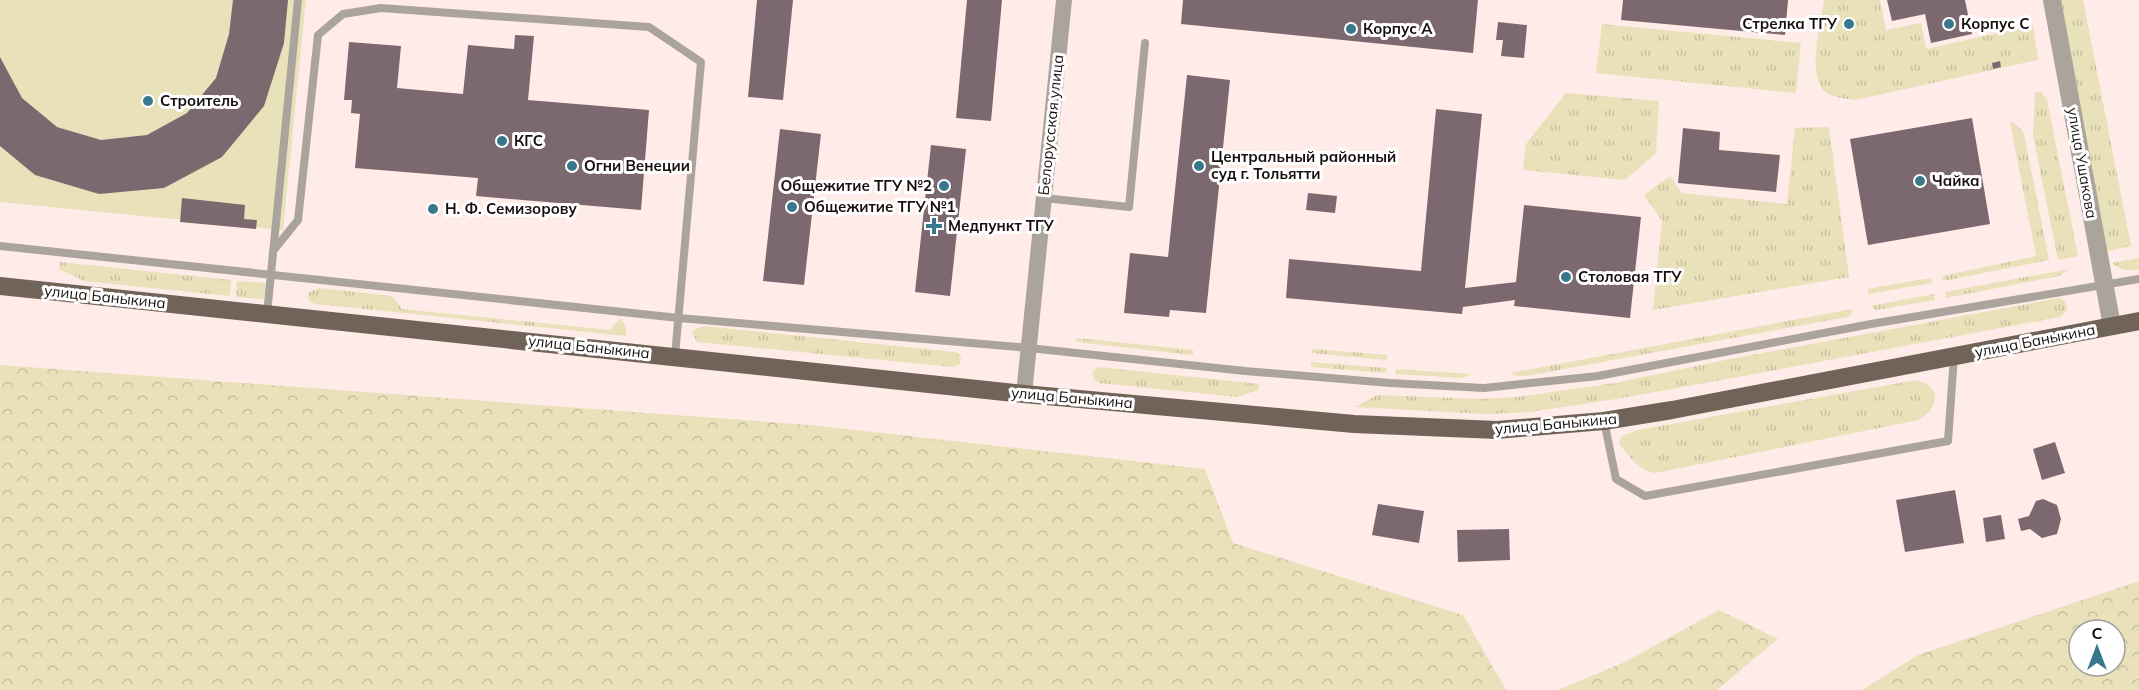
<svg xmlns="http://www.w3.org/2000/svg" width="2139" height="690" viewBox="0 0 2139 690" font-family="Mulish,sans-serif">
<defs>
<pattern id="grass-tufts" width="24" height="20" patternUnits="userSpaceOnUse" patternTransform="scale(1.5)"><rect width="24" height="20" fill="#e8e1ba"/><path d="M3 7l-1-3M5 7V3M7 7l1-3M15 17l-1-3M17 17v-4M19 17l1-3" fill="none" stroke="#c6c09f"/></pattern>
<pattern id="forest-crowns" width="20" height="18" patternUnits="userSpaceOnUse" patternTransform="scale(1.5)"><rect width="20" height="18" fill="#e8e1ba"/><path d="M2 6a3 3 0 1 1 6 0M12 15a3 3 0 1 1 6 0" fill="none" stroke="#c6c09f"/></pattern>
</defs>
<rect width="100%" height="100%" fill="#ffece8"/>
<path fill="url(#grass-tufts)" d="M1824 0H1880L1886 30 1921 23 1926 49 2033 25 2038 60 1855 100C1844 98 1833 98 1824 91 1807 75 1821 22 1824 0Z
M2055 0H2083L2131 246 2104 252Z
M1602 24 1801 43 1796 93 1596 73Z
M2037 92H2041L2047 100 2078 256 2058 260 2033 135 2035 93Z
M1566 93 1659 101 1656 153 1625 180 1523 170 1526 144Z
M2010 122 2016 124 2024 134 2049 260 1943 281 1942 276 2036 256Z
M1829 127 1849 277 1653 310 1662 221 1644 195 1670 176 1682 193 1787 204 1795 128Z
M2139 258V269C2128 271 2120 271 2112 263Z
M60 262 231 280 230 296 84 281 59 269Z
M2070 269 2059 276 1946 298 1945 292Z
M1931 278 1932 283 1868 294V290L1872 288Z
M237 281 266 283 264 299 236 297Z
M319 288 392 296 402 309 610 330 621 318 626 327V336L316 304 310 302 308 297 309 292Z
M1934 294 1935 300 1876 310 1870 306Z
M2059 298 2064 300 2067 305V310L2060 317 1727 379 1616 399 1530 412 1485 414 1355 407 1377 395 1480 399 1517 397 1615 383 1725 360Z
M1852 309 1851 315 1847 317 1526 376H1516L1510 373Z
M705 326 955 352C961 355 962 358 960 364L953 367 697 342 692 333 695 329Z
M1077 338 1193 350V355L1076 342Z
M1312 349 1387 355V360L1311 353Z
M1311 362 1387 368 1386 373 1311 367Z
M1099 367 1259 384 1258 390 1237 397 1100 383C1094 381 1093 378 1093 372Z
M1396 369 1472 374 1463 378 1395 374Z
M1916 380C1943 387 1939 406 1919 420L1655 473C1639 470 1628 456 1619 443L1622 436 1638 430Z"/>
<path fill="url(#forest-crowns)" fill-rule="evenodd" d="M0 365 810 425 1205 469 1233 543 1463 615 1506 690H0Z
M2139 581V690H1862L1918 655ZM2079 630H2115V666H2079Z
M1719 610 1778 639 1717 690H1558L1625 662Z"/>
<path fill="#e8e1ba" d="M0 0H306L283 230 0 202Z"/>
<path fill="#7c696f" d="M233 0H288L284 43 264 106 222 157 164 188 99 194 35 175 0 146V57L22 98 57 127 101 140 147 135 187 113 216 78 229 34Z
M757 0H793L783 100 748 97Z
M967 0H1002L991 121 956 118Z
M1183 0H1478L1473 53 1181 24Z
M1623 0H1788L1785 35 1621 20Z
M1887 0H1965L1972 34 1931 43 1925 14 1892 21Z
M1498 22 1527 25 1524 58 1501 56 1503 40H1496Z
M515 35 534 36 528 100 649 110 641 210 476 196 478 178 355 168 360 114 351 113 352 100H344L349 42 401 46 397 88 463 94 468 45 514 49Z
M2000 61 2001 67 1993 69 1992 63Z
M1187 75 1230 80 1206 313 1170 310 1169 317 1124 313 1130 253 1168 257Z
M1436 109 1482 114 1465 288 1516 282 1524 205 1641 217 1630 318 1514 306 1515 300 1463 307 1462 314 1286 298 1289 259 1421 271Z
M1972 118 1990 224 1868 245 1850 139Z
M1683 128 1720 132 1719 150 1780 155 1776 192 1678 183Z
M780 129 821 134 804 285 763 281Z
M931 145 966 149 950 296 915 292Z
M1308 193 1337 196 1335 213 1306 210Z
M182 198 245 205 244 219 257 220 256 229 180 222Z
M2055 442 2065 473 2042 480 2033 449Z
M1955 490 1964 543 1905 552 1896 500Z
M2043 499 2057 505 2061 519 2057 534 2042 538 2030 529 2021 531 2018 519 2029 516 2036 501Z
M1378 504 1424 511 1419 543 1372 535Z
M2001 515 2005 539 1986 542 1983 518Z
M1509 529 1510 560 1458 562 1457 530Z"/>
<g fill="none" stroke-linecap="round" stroke-linejoin="round">
<path stroke="#aaa49d" stroke-width="8" d="M1044 198 1129 207 1145 43
M0 246 679 318 1029 348 1245 371 1390 383 1484 388 1598 376 1871 324 2139 279
M273 251 298 220 318 35 343 14 381 8 649 27 701 62 675 356
M267 314 298 0
M1604 421 1616 479 1645 496 1948 441 1954 356"/>
<path stroke="#aaa49d" stroke-width="16" d="M1024 394 1064 0"/>
<path stroke="#aaa49d" stroke-width="18" d="M2052 0 2112 326"/>
<path stroke="#706459" stroke-width="18" d="M0 286 1024 394 1354 424 1497 430 1604 421 1672 410 2139 321"/>
</g>
<g fill="#39778c" stroke="#fff" stroke-width="2">
<circle cx="1849" cy="24" r="6"/>
<circle cx="1949" cy="24" r="6"/>
<circle cx="1351" cy="29" r="6"/>
<circle cx="148" cy="101" r="6"/>
<circle cx="502" cy="141" r="6"/>
<circle cx="572" cy="166" r="6"/>
<circle cx="1199" cy="166" r="6"/>
<circle cx="1920" cy="181" r="6"/>
<circle cx="944" cy="186" r="6"/>
<circle cx="792" cy="207" r="6"/>
<circle cx="433" cy="209" r="6"/>
<path d="M931 217h6v6h6v6h-6v6h-6v-6h-6v-6h6z"/>
<circle cx="1566" cy="277" r="6"/>
</g>
<g text-anchor="middle" stroke-width="6" stroke-linejoin="round" paint-order="stroke">
<g font-size="15" font-weight="bold" fill="#160f0d" stroke="#fff" text-anchor="start">
<text x="1837" y="29" text-anchor="end">Стрелка ТГУ</text>
<text x="1961" y="29">Корпус С</text>
<text x="1363" y="34">Корпус А</text>
<text x="160" y="106">Строитель</text>
<text x="514" y="146">КГС</text>
<text x="1211" y="162">Центральный районный<tspan x="1211" dy="17">суд г. Тольятти</tspan></text>
<text x="584" y="171">Огни Венеции</text>
<text x="1932" y="186">Чайка</text>
<text x="932" y="191" text-anchor="end">Общежитие ТГУ №2</text>
<text x="804" y="212">Общежитие ТГУ №1</text>
<text x="445" y="214">Н. Ф. Семизорову</text>
<text x="948" y="231">Медпункт ТГУ</text>
<text x="1578" y="282">Столовая ТГУ</text>
</g>
<g font-size="15" fill="#160f0d" stroke="#fff">
<text transform="translate(1051 125) rotate(-84)" y="5">Белорусская улица</text>
<text transform="translate(2082 163) rotate(80)" y="5">улица Ушакова</text>
<text transform="translate(105 297) rotate(6)" y="5">улица Баныкина</text>
<text transform="translate(2035 341) rotate(-11)" y="5">улица Баныкина</text>
<text transform="translate(589 347) rotate(6)" y="5">улица Баныкина</text>
<text transform="translate(1072 398) rotate(5)" y="5">улица Баныкина</text>
<text transform="translate(1556 424) rotate(-5)" y="5">улица Баныкина</text>
</g>
</g>
<g transform="translate(2097 648)"><circle r="28" fill="#ffffff" stroke="#a29f9e" stroke-width="1.5"/>
<path d="M0-4.5L10 22L0 15L-10 22Z" fill="#39778c"/>
<text y="-9" font-size="16" font-weight="bold" text-anchor="middle" fill="#160f0d">С</text>
</g>
</svg>
